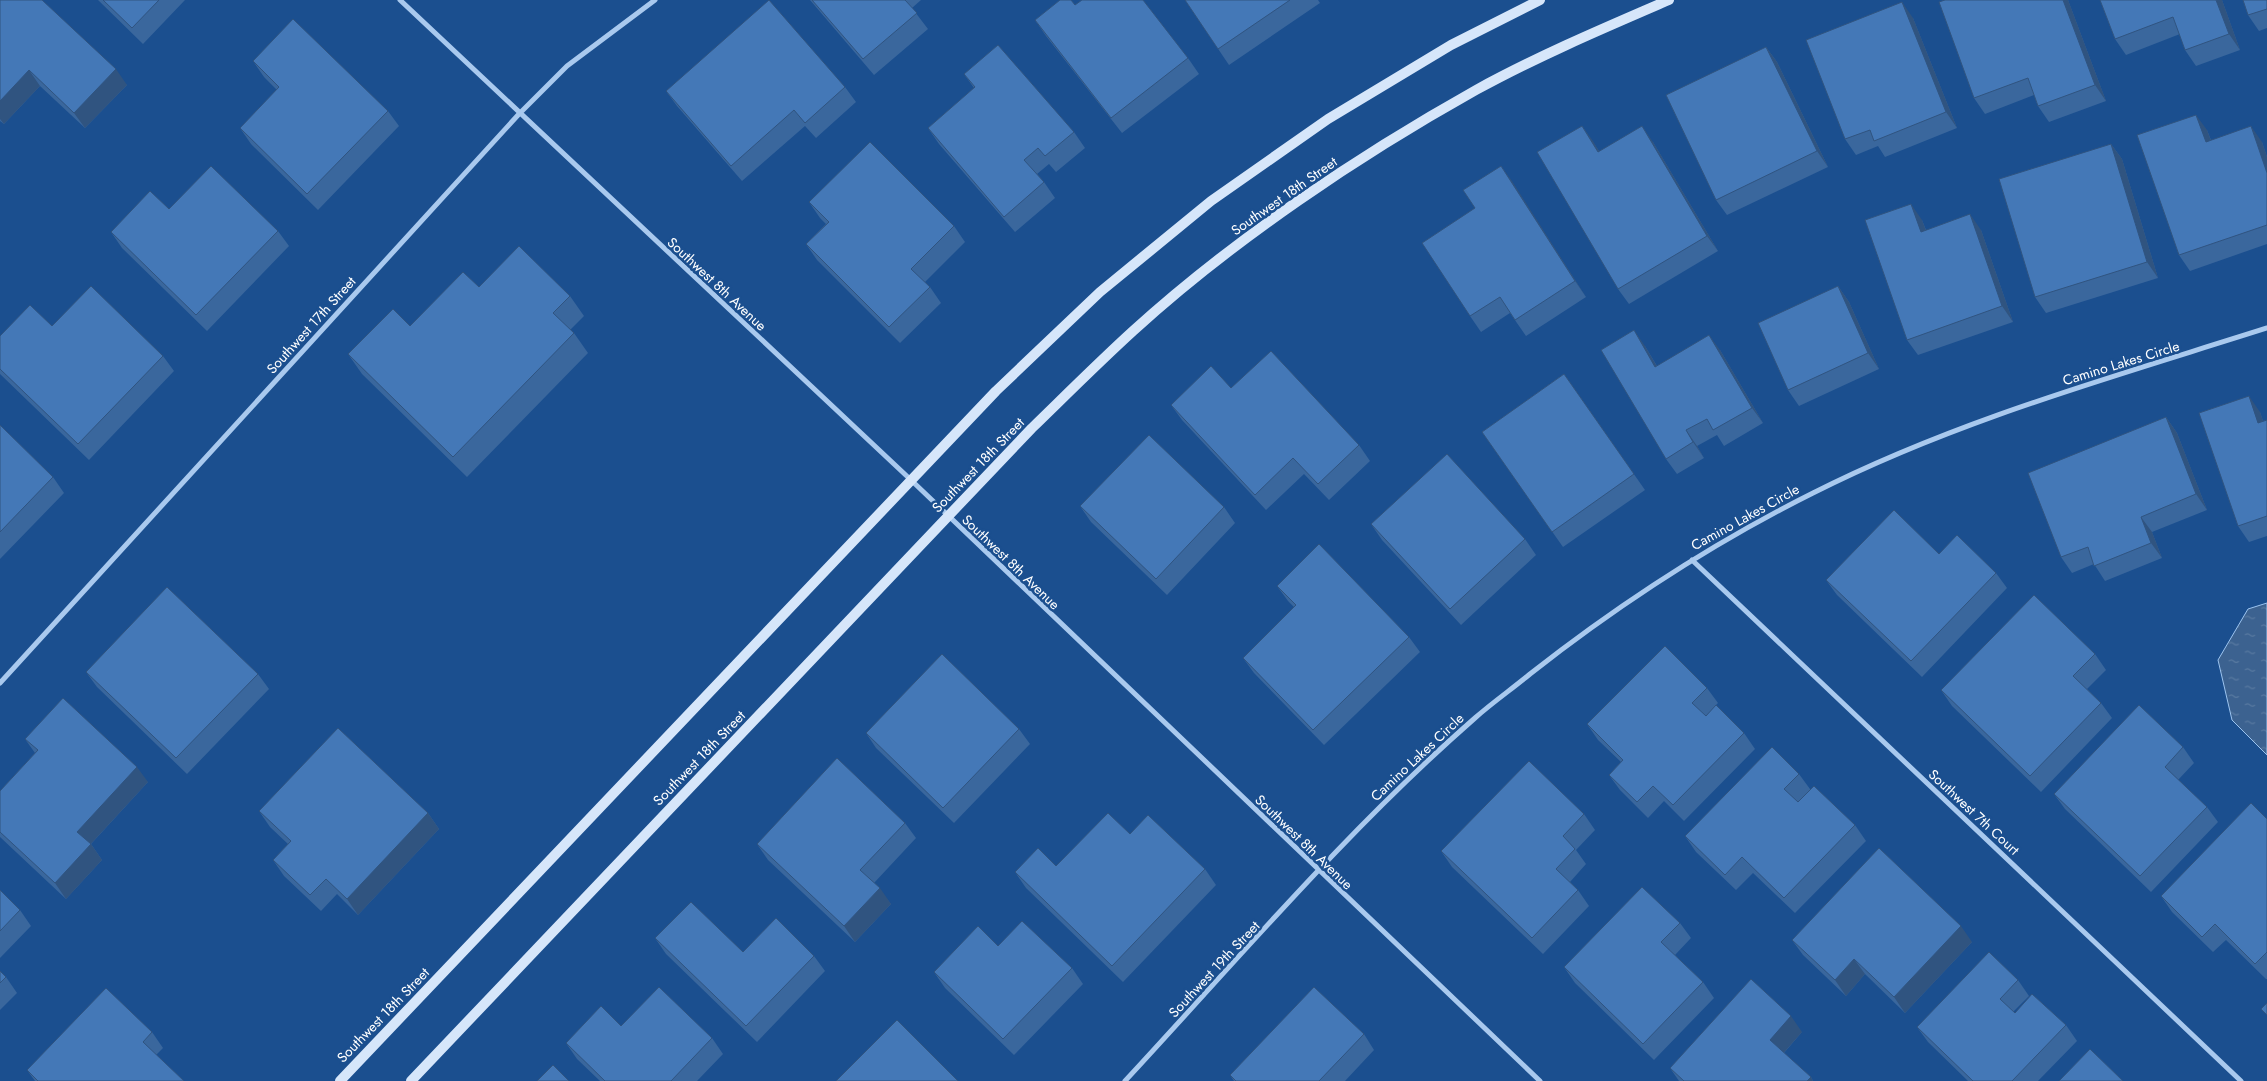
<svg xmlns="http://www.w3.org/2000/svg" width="2267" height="1081" viewBox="0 0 2267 1081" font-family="Jost,sans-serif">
<defs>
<pattern id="water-ripples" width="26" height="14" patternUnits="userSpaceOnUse" patternTransform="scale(1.25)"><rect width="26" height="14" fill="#3c6290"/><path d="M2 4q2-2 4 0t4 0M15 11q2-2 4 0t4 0" fill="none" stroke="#597aa1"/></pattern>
</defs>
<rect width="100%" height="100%" fill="#1b4f8f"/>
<path fill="url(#water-ripples)" stroke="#9cc4f0" d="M2267 603V755L2232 720 2218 660 2248 609Z"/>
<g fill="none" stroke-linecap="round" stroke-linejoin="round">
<path stroke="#a9c9ee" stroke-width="5" d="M400 0 911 480 1540 1081
M1692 560 2241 1081
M0 683 519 114 567 66 655 0
M1125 1081C1239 958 1349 828 1475 718 1493 702 1512 689 1530 674 1618 605 1713 543 1813 493 1957 420 2113 377 2267 328"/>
<path stroke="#d6e6fa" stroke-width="10" d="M340 1081 996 391 1100 292 1211 201 1328 119 1451 45 1540 0
M411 1081 1032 428C1066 395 1099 362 1133 331 1233 240 1358 156 1476 90 1538 56 1604 28 1669 0"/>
</g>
<path fill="#3a679d" d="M0 0 127 85 85 128 40 86 4 124 0 121Z
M98 0H185L143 44Z
M810 0H921L912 8 928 29 874 75Z
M1185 0H1318L1320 3 1229 65Z
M1945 0H2068L2106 101 2049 122 2038 106 2034 95 1985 114 1974 98Z
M2100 0H2222L2240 50 2196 66 2185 50 2180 34 2126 55 2115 39Z
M2267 0V28L2259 31 2248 15Z
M1075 5 1188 58 1199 74 1122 133 1046 36 1035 20Z
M1913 18 1957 128 1885 157 1878 146 1856 155 1845 139Z
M1766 47 1777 62 1828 167 1727 215 1716 200Z
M253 61 388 111 399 126 318 210 251 144 240 128 277 90 264 77Z
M964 74 1074 132 1085 148 1056 172 1049 164 1037 174 1044 182 1055 198 1015 232 939 144 928 128 974 88Z
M845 87 856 102 816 138 805 126 742 181 677 106 666 91Z
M1582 126 1599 151 1653 142 1718 251 1629 304 1618 289Z
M2207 130 2211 140 2262 142 2267 157V244L2190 271 2179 255Z
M2111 144 2122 159 2158 278 2046 313 2035 297Z
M1501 166 1586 297 1526 336 1510 313 1481 332 1470 316 1475 208Z
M809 202 954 226 965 242 925 282 930 287 941 303 900 343 817 260 806 244 826 224 820 218Z
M169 209 278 231 289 246 207 331 122 248 111 232Z
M1922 220 1926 230H1981L2013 322 1918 355 1907 340Z
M1838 286 1849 302 1879 369 1799 406 1788 390Z
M479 287 570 296 584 316 570 330 574 333 588 353 467 477 362 374 348 354 410 326Z
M52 326 163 356 174 371 89 460 0 374V336Z
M1645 346 1657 366 1720 350 1763 423 1724 446 1717 435 1697 446 1704 458 1677 474 1666 459Z
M1564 374 1645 490 1563 547 1482 432Z
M1231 388 1359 445 1370 461 1329 500 1304 474 1266 510 1182 420 1171 405Z
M2260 412 2263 421 2267 420V536L2249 542 2238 526Z
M2166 417 2177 433 2207 510 2152 532 2162 558 2105 581 2094 564 2072 573 2061 557Z
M0 425 53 477 64 493 0 559Z
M1080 506 1224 507 1235 523 1167 595 1091 522Z
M1371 524 1525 539 1536 555 1461 625 1382 540Z
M1939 554 1996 573 2007 588 1922 677 1837 595 1826 580Z
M1277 586 1409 637 1420 652 1324 745 1254 673 1243 658 1294 607 1288 601Z
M2095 654 2106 670 2087 689 2101 703 2112 718 2041 792 1952 706 1941 690Z
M86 672 258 674 269 689 187 774 97 687Z
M1707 688 1718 703 1716 705 1744 733 1755 749 1684 821 1664 801 1648 818 1620 790 1609 775 1621 762 1598 740 1587 724Z
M1019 729 1030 744 954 823 876 748 866 733Z
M25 739 148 782 91 844 102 860 66 899 0 837V791L35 753Z
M2183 747 2194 763 2178 780 2207 807 2218 822 2151 892 2065 809 2054 794Z
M1799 774 1810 789 1855 825 1866 841 1795 913 1753 873 1736 890 1696 852 1685 836Z
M259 811 428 813 439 829 358 915 337 894 321 911 284 876 273 860 288 844 270 827Z
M1584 814 1595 830 1576 850 1586 864 1570 882 1578 890 1589 906 1543 954 1452 867 1441 851Z
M2267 819V979H2266L2226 940 2213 952 2172 912 2161 896Z
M905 823 916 838 874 883 891 904 855 942 768 860 757 844Z
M1130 834 1205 869 1216 885 1123 982 1026 888 1015 872 1056 866Z
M0 890 20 910 31 926 0 958Z
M1680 923 1691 938 1675 955 1703 982 1714 998 1654 1060 1575 983 1564 967Z
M655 938 743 952 814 956 825 971 757 1042 666 954Z
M1792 940 1972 942 1905 1013 1865 974 1846 996 1803 955Z
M998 946 1072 968 1083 984 1014 1055 945 988 934 972Z
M0 971 6 977 17 993 0 1010Z
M2018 980 2029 996 2013 1012 2015 1013 2066 1025 2077 1041 2038 1081H1968L1928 1042 1917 1027Z
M152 1032 163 1048 156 1055 184 1081H35L27 1070Z
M1802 1032 1784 1053 1811 1077 1813 1081H1679L1670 1068Z
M1364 1034 1374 1050 1345 1081H1234L1230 1075Z
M712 1038 723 1054 697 1081H600L577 1059 566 1043Z"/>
<path fill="#305480" d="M2063 0H2068L2106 101 2095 85Z
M2216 0H2222L2240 50 2229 34Z
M1902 2 1913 18 1957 128 1946 112Z
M1766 47 1777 62 1828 167 1817 151Z
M116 69 127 85 85 128 74 113Z
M29 70 40 86 4 124 0 119V101Z
M2196 115 2207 130 2217 157 2206 142Z
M1582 126 1593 141 1609 168 1598 152Z
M1642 126 1653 142 1718 251 1707 236Z
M2251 126 2262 142 2267 157V173Z
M2111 144 2122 159 2158 278 2147 262Z
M1501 166 1512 181 1586 297 1575 281Z
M1911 204 1922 220 1932 247 1921 232Z
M1970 214 1981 230 2013 322 2002 306Z
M1838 286 1849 302 1879 369 1868 353Z
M1634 330 1645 346 1666 382 1655 367Z
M1709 335 1720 350 1763 423 1752 408Z
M2249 396 2260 412 2267 433 2258 423Z
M2166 417 2177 433 2207 510 2196 494Z
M1686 430 1697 446 1704 458 1693 442Z
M2141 517 2152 532 2162 558 2151 543Z
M137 767 148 782 88 847 77 832Z
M428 813 439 829 358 915 347 899Z
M91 844 102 860 66 899 55 883Z
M880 888 891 904 855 942 844 926Z
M1961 926 1972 942 1905 1013 1894 997Z
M1854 959 1865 974 1846 996 1835 980Z
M1791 1016 1802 1032 1781 1056 1770 1040Z
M1811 1077 1813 1081H1807Z"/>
<path fill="#4478b7" stroke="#305480" d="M0 0H42L116 69 74 113 29 70 0 101Z
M103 0H159L132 28Z
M769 0 845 87 805 123 794 110 731 166 666 91Z
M812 0H905L917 13 863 59Z
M1060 0H1071L1075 5 1082 0H1143L1188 58 1111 118 1035 20Z
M1185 0H1290L1218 49Z
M1945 0H2063L2095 85 2038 106 2028 78 1974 98 1939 2Z
M2100 0H2216L2229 34 2185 50 2173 17 2115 39Z
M2243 0H2267V9L2248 15Z
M1902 2 1946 112 1874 141 1870 130 1845 139 1806 40Z
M293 19 388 111 307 194 240 128 279 87 253 61Z
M998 45 1074 132 1045 156 1038 148 1024 160 1044 182 1004 217 928 128 975 87 964 74Z
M1766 47 1817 151 1716 200 1666 95Z
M2196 115 2206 142 2251 126 2267 173V225L2179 255 2137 135Z
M1582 126 1598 152 1642 126 1707 236 1618 289 1537 152Z
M870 142 954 226 911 269 930 287 889 327 806 244 829 222 809 202Z
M2111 144 2147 262 2035 297 1999 179Z
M211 166 278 231 196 315 111 232 150 191 169 209Z
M1501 166 1575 281 1515 320 1500 297 1470 316 1422 243 1475 208 1463 190Z
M1911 204 1921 232 1970 214 2002 306 1907 340 1865 220Z
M519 246 570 296 553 313 574 333 453 457 348 354 393 309 410 326 463 272 479 287Z
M91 286 163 356 78 444 0 369V336L30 305 52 326Z
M1838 286 1868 353 1788 390 1758 323Z
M1634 330 1655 367 1709 335 1752 408 1713 430 1707 419 1686 430 1693 442 1666 459 1601 350Z
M1271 351 1359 445 1318 484 1293 458 1255 495 1171 405 1211 366 1231 388Z
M1564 374 1634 474 1552 532 1482 432Z
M2249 396 2258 423 2267 420V516L2238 526 2199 413Z
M2166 417 2196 494 2141 517 2151 543 2094 566 2088 547 2061 557 2028 473Z
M0 425 53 477 0 532Z
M1149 435 1224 507 1156 579 1080 506Z
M1447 454 1525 539 1450 609 1371 524Z
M1894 510 1939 554 1957 535 1996 573 1911 661 1826 580Z
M1319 544 1409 637 1313 730 1243 658 1296 605 1277 586Z
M167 587 258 674 176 758 86 672Z
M2034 595 2095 654 2073 676 2101 703 2030 776 1941 690Z
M1665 646 1707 688 1692 703 1706 716 1716 705 1744 733 1673 805 1653 786 1637 802 1609 775 1623 760 1587 724Z
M942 654 1019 729 943 808 866 733Z
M63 698 137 767 77 832 91 844 55 883 0 832V791L38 750 25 739Z
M2139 705 2183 747 2165 767 2207 807 2140 876 2054 794Z
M338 728 428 813 347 899 326 879 310 895 273 860 291 841 259 811Z
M1772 747 1799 774 1784 789 1798 802 1814 786 1855 825 1784 898 1742 857 1725 875 1685 836Z
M837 758 905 823 860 870 880 888 844 926 757 844Z
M1529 761 1584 814 1563 836 1575 849 1556 869 1578 890 1532 938 1441 851Z
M2251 803 2267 819V952L2255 964 2215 924 2202 937 2161 896Z
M1108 813 1130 834 1148 815 1205 869 1112 966 1015 872 1038 848 1056 866Z
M1879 848 1961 926 1894 997 1854 959 1835 980 1792 940Z
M1642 887 1680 923 1661 942 1703 982 1643 1044 1564 967Z
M0 890 20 910 0 931Z
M691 902 743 952 776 918 814 956 746 1026 655 938Z
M1022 921 1072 968 1003 1039 934 972 978 926 998 946Z
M1989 952 2018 980 2000 999 2015 1013 2032 994 2066 1025 2012 1081H1973L1917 1027Z
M0 971 6 977 0 983Z
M1751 979 1791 1016 1770 1040 1811 1077 1807 1081H1684L1670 1068Z
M659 987 712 1038 671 1081H605L566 1043 601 1006 621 1026Z
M1314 987 1364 1034 1319 1081H1236L1230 1075Z
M106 988 152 1032 143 1042 184 1081H38L27 1070Z
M2267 1003V1015L2261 1009Z
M897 1020 958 1081H836Z
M2090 1049 2123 1081H2059Z
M553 1065 569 1081H537Z"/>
<g text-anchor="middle" stroke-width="5" stroke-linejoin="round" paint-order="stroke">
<g font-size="14" fill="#fff" stroke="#1b4f8f">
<text transform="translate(1284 196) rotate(-35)" y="5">Southwest 18th Street</text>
<text transform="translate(717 284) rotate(43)" y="5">Southwest 8th Avenue</text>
<text transform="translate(311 325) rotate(-48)" y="5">Southwest 17th Street</text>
<text transform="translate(2121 363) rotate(-17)" y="5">Camino Lakes Circle</text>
<text transform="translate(978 465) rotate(-46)" y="5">Southwest 18th Street</text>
<text transform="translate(1745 517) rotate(-29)" y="5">Camino Lakes Circle</text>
<text transform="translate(1011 562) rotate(44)" y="5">Southwest 8th Avenue</text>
<text transform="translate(1417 757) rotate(-43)" y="5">Camino Lakes Circle</text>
<text transform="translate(699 758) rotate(-46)" y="5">Southwest 18th Street</text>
<text transform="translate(1974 812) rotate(43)" y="5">Southwest 7th Court</text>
<text transform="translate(1304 842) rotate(44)" y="5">Southwest 8th Avenue</text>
<text transform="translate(1214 969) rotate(-47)" y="5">Southwest 19th Street</text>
<text transform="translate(383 1015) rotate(-46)" y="5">Southwest 18th Street</text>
</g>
</g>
</svg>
